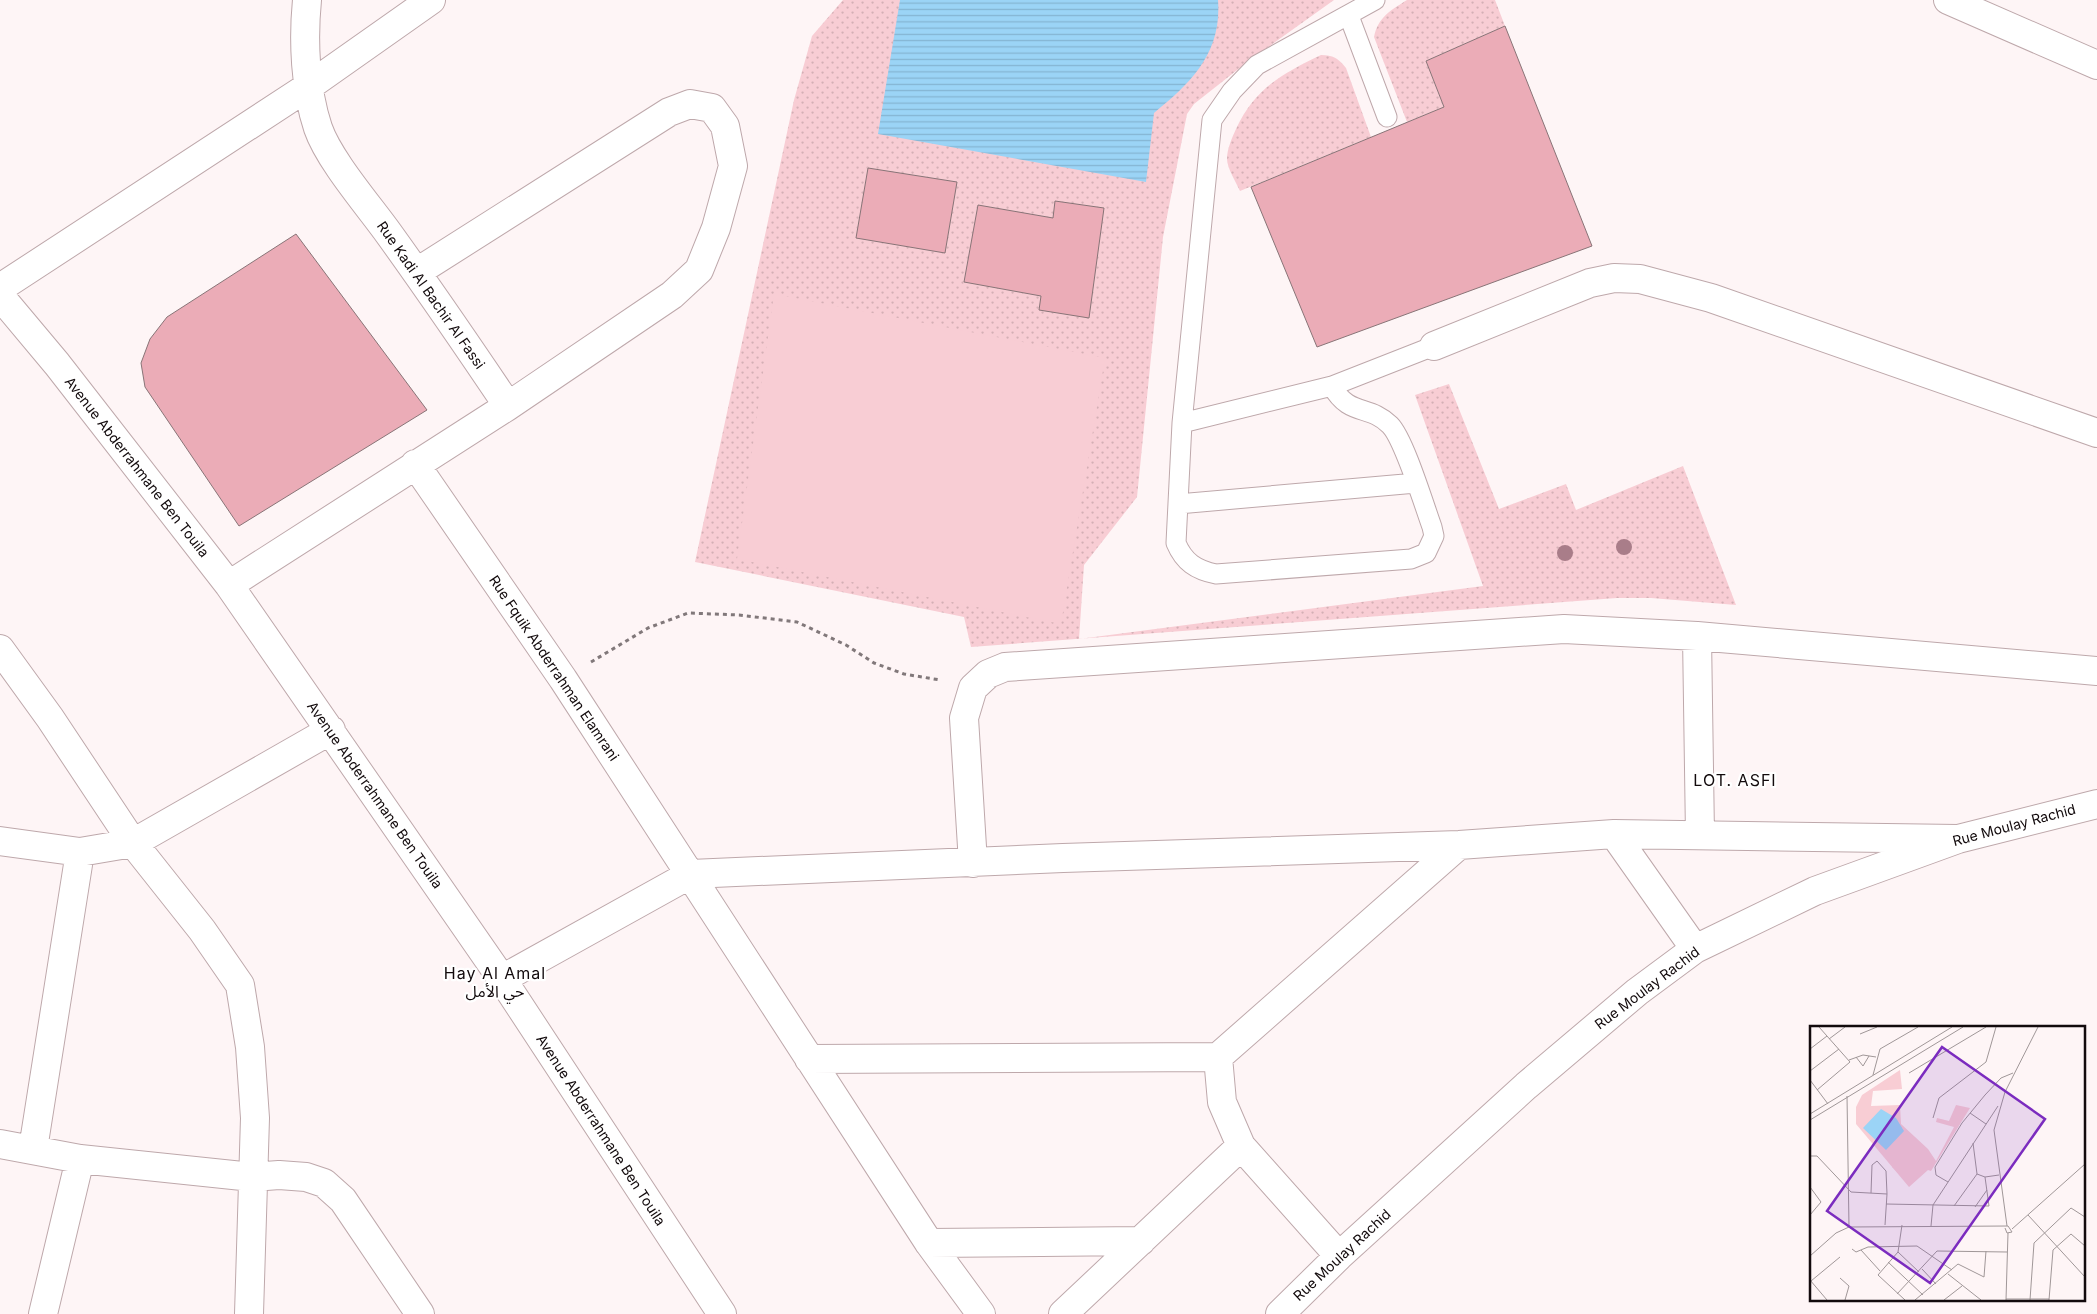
<svg xmlns="http://www.w3.org/2000/svg" width="2097" height="1314" viewBox="0 0 2097 1314" font-family="Inter,'Noto Sans Arabic',sans-serif">
<defs>
<pattern id="grass-dots" width="8" height="8" patternUnits="userSpaceOnUse" patternTransform="scale(1.25)"><rect width="8" height="8" fill="#f8cdd4"/><path d="M2 2h.1M6 6h.1" fill="none" stroke="#d4afb5" stroke-width="1.8" stroke-linecap="round"/></pattern>
<pattern id="water-rules" width="6" height="5" patternUnits="userSpaceOnUse" patternTransform="scale(1.25)"><rect width="6" height="5" fill="#9bd4f6"/><path d="M0 2.5h6" fill="none" stroke="#84b5d2"/></pattern>
</defs>
<rect width="100%" height="100%" fill="#fef5f6"/>
<path fill="url(#grass-dots)" d="M843 0H1334L1246 63 1194 104 1187 114 1163 237 1137 497 1084 565 1079 639 1483 586 1415 395 1449 384 1499 509 1566 484 1576 510 1683 466 1736 605 1651 598H1617L971 647 964 617 695 562 794 100 812 36Z
M1407 0H1495L1505 26 1426 61 1444 107 1407 122 1374 37C1378 17 1391 10 1407 0Z
M1321 55C1333 55 1338 58 1346 68L1371 137 1240 191C1236 182 1227 168 1227 159 1227 149 1232 138 1236 129 1255 88 1282 74 1321 55Z"/>
<path fill="#f8cdd4" d="M774 294 1105 358 1061 624 737 559Z"/>
<path fill="url(#water-rules)" d="M900 0H1218C1222 53 1191 83 1154 113L1146 182 878 134Z"/>
<path fill="#ebacb7" stroke="#887477" d="M1505 26 1592 246 1317 347 1251 187 1444 107 1426 61Z
M868 168 957 182 945 253 856 238Z
M1055 201 1104 208 1089 318 1039 310 1041 296 964 282 978 205 1053 218Z
M296 234 427 410 239 526 145 387 141 363 150 339 167 317Z"/>
<g fill="none" stroke-linecap="round" stroke-linejoin="round">
<g stroke="#bea8ab" stroke-width="21">
<path id="lane" d="M1349 16 1387 117
M1332 386C1349 417 1369 404 1390 425 1404 439 1424 505 1432 527L1434 536 1426 553 1411 559 1216 574C1196 570 1184 562 1176 543L1182 423 1212 120 1232 91 1257 65 1375 0
M1182 423 1332 386 1434 346
M1178 504 1416 483"/>
</g>
<g stroke="#bea8ab" stroke-width="30">
<path id="street" d="M1948 0 2097 65
M417 272 669 112 690 104 712 108 725 126 733 166 716 228 699 270 672 295 508 406
M0 288 309 86 431 0
M0 296 57 364 229 585 502 979 722 1314
M1434 346 1590 283 1614 278 1640 279 1711 298 2097 433
M415 464 563 679 929 1243 981 1314
M229 585 508 406C469 348 430 291 389 234 369 206 329 160 318 128 305 89 303 40 307 0
M1697 636 1700 835
M0 649 50 718 133 843 202 930 240 985 250 1047 255 1118 249 1314
M1614 834 1695 949
M0 841 80 852 133 843 331 730
M973 863 964 718 973 688 988 674 1005 667 1564 629 1697 636 2097 671
M502 979 691 874 1063 858 1459 845 1614 834 1958 839
M809 1059 1218 1057
M0 1144 80 1159 252 1177 279 1175 306 1177 324 1183 343 1200 420 1314
M33 1149 80 852
M929 1243 1141 1241
M1339 1256 1241 1146 1222 1102 1218 1057 1459 845
M43 1314 80 1159
M1063 1314 1241 1146
M1280 1314 1339 1256 1526 1086 1637 992 1695 949 1815 891 1958 839 2097 804"/>
</g>
<path stroke="#81787a" stroke-width="3" stroke-dasharray="4 4" stroke-linecap="butt" d="M591 662 648 628 688 613 739 615 797 622 846 645 874 663 904 674 940 680"/>
<use href="#lane" stroke="#fff" stroke-width="19"/>
<use href="#street" stroke="#fff" stroke-width="28"/>
</g>
<g fill="#a97d89">
<circle cx="1624" cy="547" r="8"/>
<circle cx="1565" cy="553" r="8"/>
</g>
<g text-anchor="middle" stroke-width="4.5" stroke-linejoin="round" paint-order="stroke">
<g font-size="14" fill="#120a0c" stroke="#fff">
<text transform="translate(431 295) rotate(55)" y="5">Rue Kadi Al Bachir Al Fassi</text>
<text transform="translate(137 467) rotate(52)" y="5">Avenue Abderrahmane Ben Touila</text>
<text transform="translate(554 668) rotate(56)" y="5">Rue Fquik Abderrahman Elamrani</text>
<text transform="translate(375 795) rotate(55)" y="5">Avenue Abderrahmane Ben Touila</text>
<text transform="translate(2014 825) rotate(-15)" y="5">Rue Moulay Rachid</text>
<text transform="translate(1647 988) rotate(-37)" y="5">Rue Moulay Rachid</text>
<text transform="translate(601 1130) rotate(57)" y="5">Avenue Abderrahmane Ben Touila</text>
<text transform="translate(1342 1255) rotate(-43)" y="5">Rue Moulay Rachid</text>
</g>
<g font-size="16" letter-spacing="1" fill="#120a0c" stroke="#fff">
<text x="1735" y="786">LOT. ASFI</text>
<text x="495" y="979">Hay Al Amal<tspan x="495" dy="18">حي الأمل</tspan></text>
</g>
</g>
<g transform="translate(1810 1026)">
<rect width="275" height="275" fill="#fef5f6"/>
<path d="M90 44 92 63 63 65 61 80 90 79 91 98 118 123 126 135 144 101 126 96 127 92 139 95 146 79 160 82 121 145 118 144 99 161 46 98V81L52 69Z" fill="#f8cdd4"/>
<path d="M106 118 124 136 101 158 82 141Z" fill="#f8cdd4"/>
<path d="M71 83 86 92 94 105 76 124 53 102Z" fill="#9bd4f6"/>
<path fill="none" stroke="#a09798" stroke-width="1" d="M50 8 67 1M19 13 35 1M0 23 17 10M46 31 53 40 59 30M39 34 53 29 66 31M0 45 29 23M99 47 176 1M63 49 70 23 108 1M0 54 18 78M7 64 40 36 9 1M37 70 39 201M160 87 176 98M0 88 142 1M123 92 129 72 176 36 186 1M0 94 153 1M163 117 167 148 175 151 189 149M0 130H7L41 166 77 168 75 199M138 156 126 149 125 141 152 97 175 69 191 52 203 47M0 161 11 176 0 189M61 167 62 139 67 135 76 145 77 168M76 178 179 180 175 151M144 180 167 148M165 181 177 164M218 189 275 251M92 199 88 226 68 249 95 274M121 200 123 179 188 80M197 200 184 104 195 66 228 1M202 203 275 138M42 223 46 226 58 221 107 220 142 244M51 224 70 245M88 226 109 246M0 230 26 207 39 201 198 200 202 206 197 207 195 202M78 236 113 269M112 243 126 258M138 248 171 274M30 252 39 260 35 274M0 254 17 274M1 255 30 231M87 268 127 225 197 226M196 273H239M105 274 148 238 174 251 176 225M134 274 152 260M196 274 198 207M220 274 224 217 261 182 275 191M239 274 243 224 261 208 275 220"/>
<path fill="#7b2cbf" fill-opacity="0.15" stroke="#7b2cbf" stroke-width="2.5" d="M132 21 235 93 120 257 17 185Z"/>
<rect width="275" height="275" fill="none" stroke="#120a0c" stroke-width="2.5"/>
</g>
</svg>
